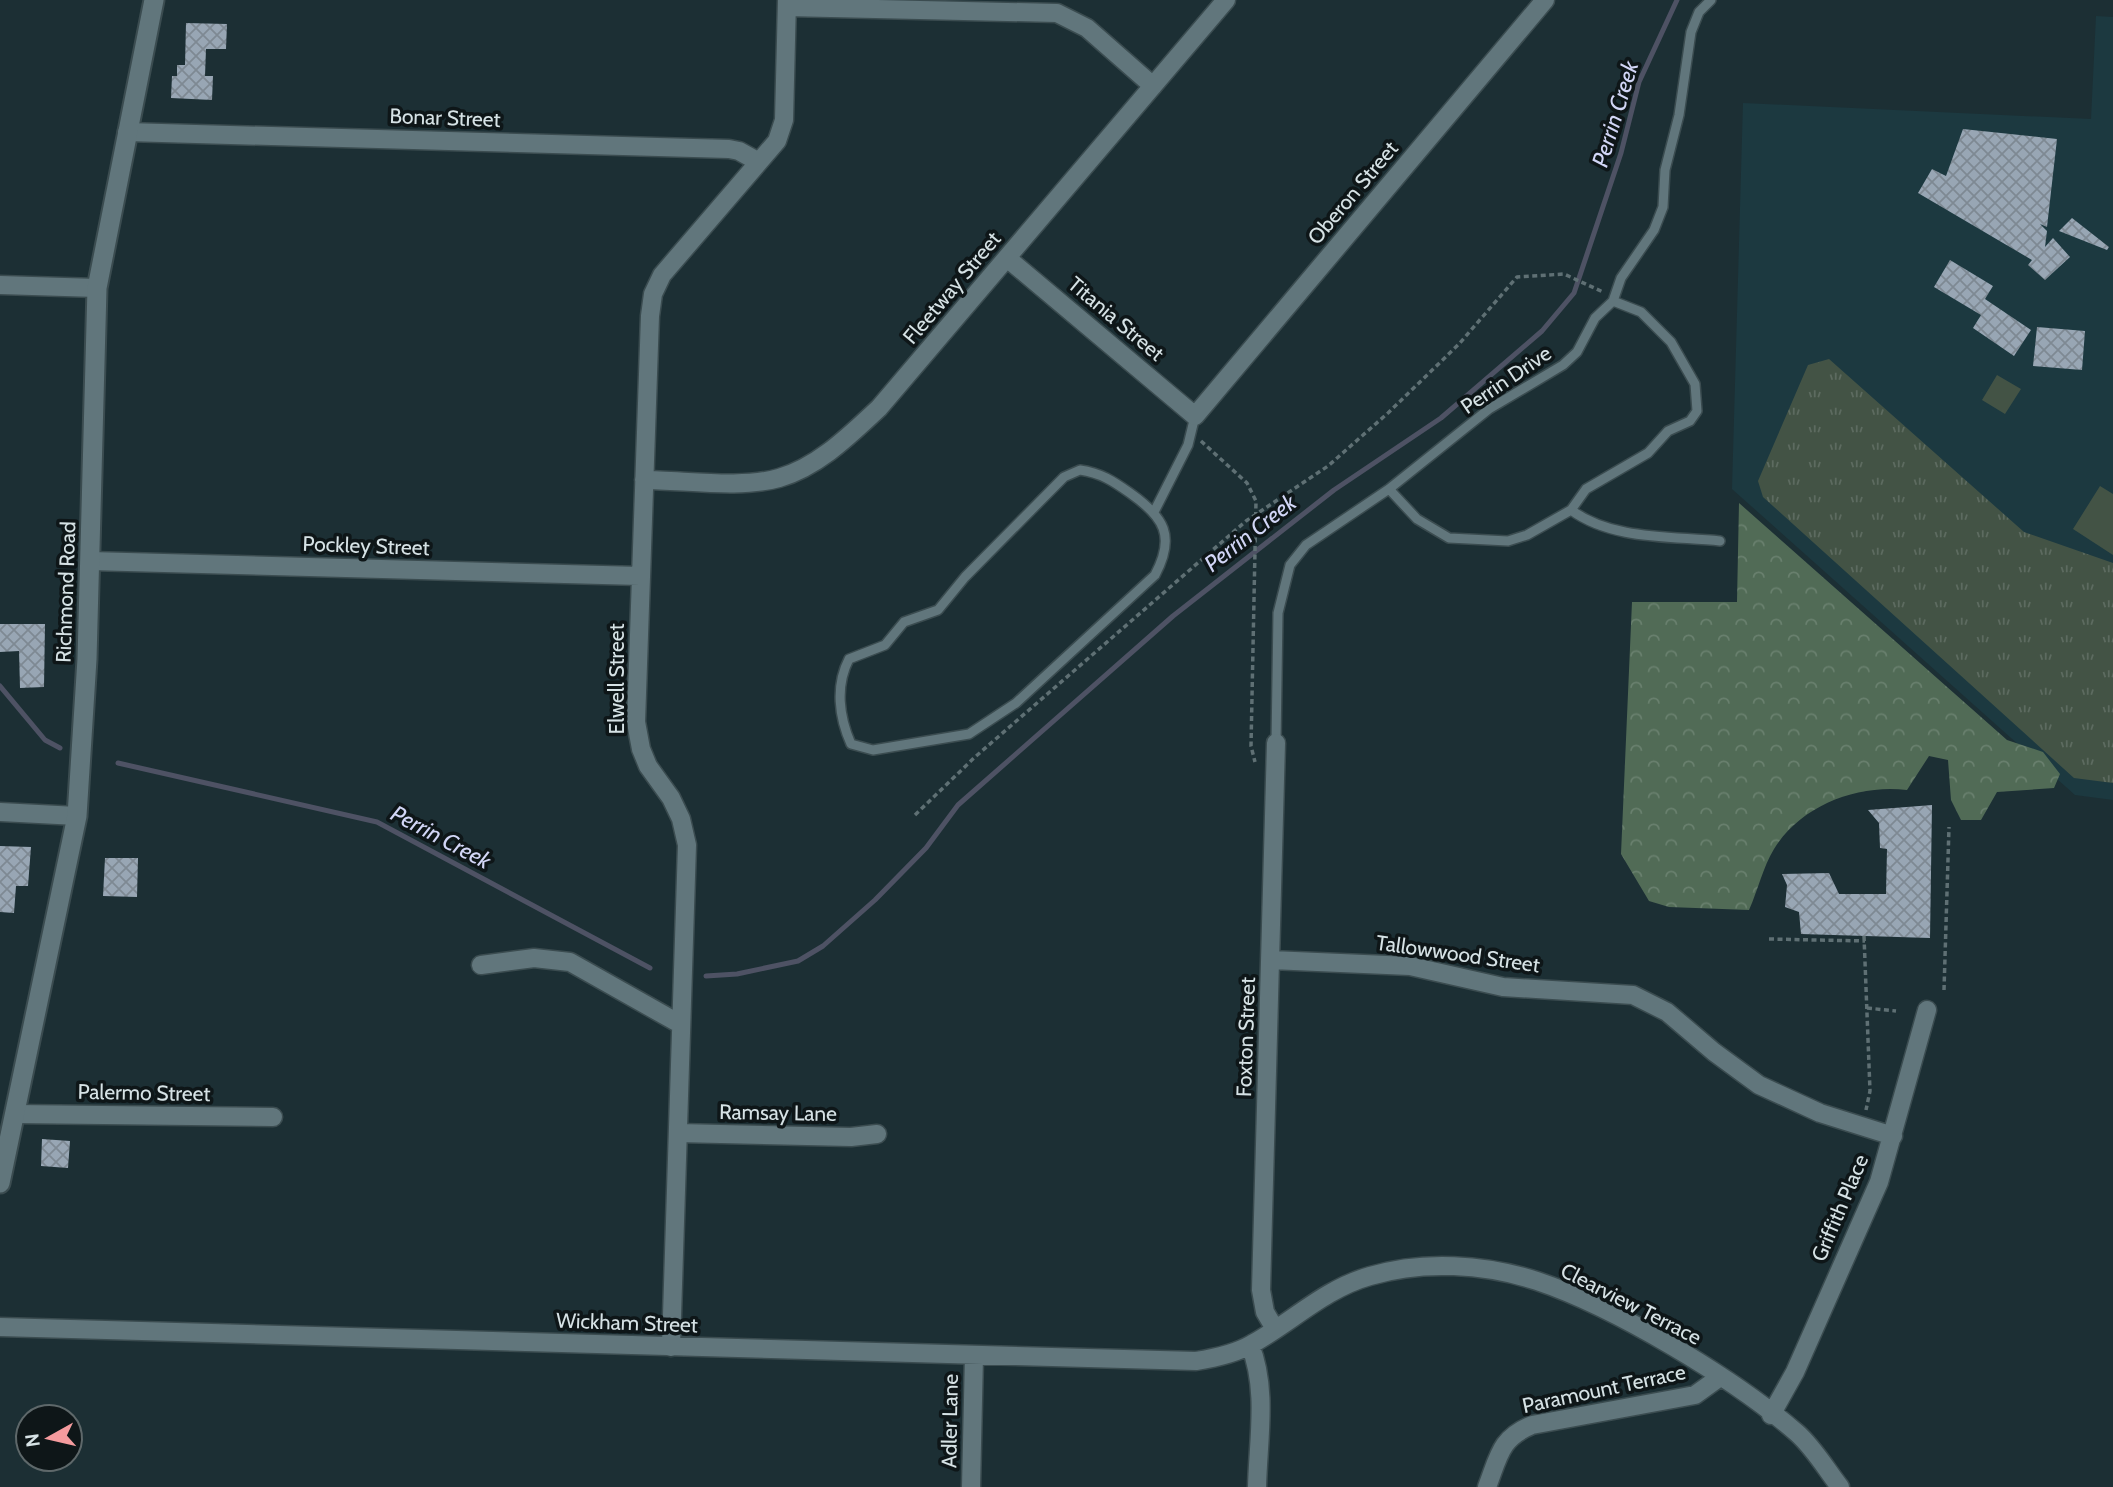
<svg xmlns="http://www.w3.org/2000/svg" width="2113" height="1487" viewBox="0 0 2113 1487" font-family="Cabin,sans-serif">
<defs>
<pattern id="grass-tufts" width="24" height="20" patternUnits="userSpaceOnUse" patternTransform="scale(1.75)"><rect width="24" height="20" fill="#435345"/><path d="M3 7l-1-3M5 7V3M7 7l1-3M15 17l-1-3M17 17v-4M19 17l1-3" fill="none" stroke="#5d6b60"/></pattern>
<pattern id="forest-crowns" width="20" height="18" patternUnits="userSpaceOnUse" patternTransform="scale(1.75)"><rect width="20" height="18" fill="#516b56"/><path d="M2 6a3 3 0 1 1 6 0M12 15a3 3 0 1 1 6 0" fill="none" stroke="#69806e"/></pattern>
<pattern id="building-cross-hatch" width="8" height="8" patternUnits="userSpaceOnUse" patternTransform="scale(1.75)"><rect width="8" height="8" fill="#98a6b4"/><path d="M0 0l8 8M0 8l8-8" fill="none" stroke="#7e8993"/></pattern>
</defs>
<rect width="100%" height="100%" fill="#1c2f34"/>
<path fill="#1c3940" d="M2096 16 2113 17V800L2075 795 1732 489 1743 103 2091 119Z"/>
<path fill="url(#grass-tufts)" d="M1829 359 2024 532 2113 563V783L2074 778 1763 497 1758 481 1808 365Z"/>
<path fill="url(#forest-crowns)" d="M1739 503 2007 740 2043 752 2060 774 2054 788 1997 792 1981 820H1961L1951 800 1948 760 1929 756 1907 790C1858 784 1801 805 1774 849 1763 867 1758 890 1749 910L1669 907 1649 901 1621 854 1632 602H1737Z"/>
<path fill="#435345" d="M1997 375 2021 389 2005 414 1982 400Z
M2100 486 2113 494V555L2073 529Z"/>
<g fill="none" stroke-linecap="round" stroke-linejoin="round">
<path stroke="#4e5264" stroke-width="5" d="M0 686 45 740 60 748
M118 763 377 822 650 968
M706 976 737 974 798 961 823 946 875 900 926 848 958 805 1173 616 1334 490 1441 418 1542 331 1574 293 1621 153 1639 82 1677 0"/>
</g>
<path fill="url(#building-cross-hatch)" d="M186 23 227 24 226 49H206L205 76H213L212 100 171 98 172 76H177V65H185Z
M1963 129 2057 139 2047 227 2040 224 2047 231 2045 247 2053 238 2070 257 2045 280 2028 265 2032 260 1918 193 1932 169 1946 176Z
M2072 218 2109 247 2107 250 2059 231Z
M1950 260 1993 286 1985 299 2031 330 2014 356 1973 328 1981 315 1934 287Z
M2037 327 2085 331 2082 370 2033 366Z
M0 624H45L44 687 20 688 19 651 0 652Z
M1932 805 1930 938 1801 934 1799 912 1785 907 1787 885 1782 874 1829 873 1839 894H1886L1887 849 1880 848 1879 823 1868 810Z
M0 846 31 847 28 886H16L14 913 0 912Z
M105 858H138L137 897 103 896Z
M42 1139 70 1141 68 1168 41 1166Z"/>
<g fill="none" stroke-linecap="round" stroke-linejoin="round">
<g stroke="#3b4c50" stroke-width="12">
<path id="service" d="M1080 470C1101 473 1113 481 1130 493 1164 517 1176 536 1155 575L1016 703 969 734 873 750 851 744C839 717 835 686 849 659L885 645 904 622 938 610 965 577 1064 477Z
M1389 489 1417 519 1449 538 1508 541 1527 535 1571 510 1586 489 1648 453 1668 431 1690 421 1697 411 1695 384 1671 342 1641 312 1613 301
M1155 510 1188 445 1195 416
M1571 510C1612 540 1670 536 1720 541
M1276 743 1278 613 1290 565 1306 545 1389 489 1489 409 1563 365 1577 352 1595 318 1613 301 1621 278 1654 230 1663 207 1665 170 1679 115 1691 32 1699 12 1711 0"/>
</g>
<g stroke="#3b4c50" stroke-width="21">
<path id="minor" d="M787 7 1057 13 1087 28 1153 86
M127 132 729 149 739 151 759 162
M1007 258 1195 416 1545 0
M0 285 97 288
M644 480C684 480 741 489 779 478 818 467 850 435 879 408L1226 0
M90 561 640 576
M0 812 77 816
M1271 960 1410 966 1503 987 1633 995 1667 1012 1714 1052 1759 1085 1820 1113 1893 1136
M481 965 534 958 570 962 680 1024
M15 1114 273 1117
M678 1133 851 1137 877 1134
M0 1327 1196 1361C1215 1358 1235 1354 1252 1344 1292 1322 1324 1289 1370 1276 1423 1260 1485 1264 1537 1281 1615 1307 1735 1379 1797 1433 1814 1448 1826 1469 1840 1487
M1275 1329 1265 1312 1261 1290 1276 743
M1250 1345C1268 1389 1258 1441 1257 1487
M671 1347 687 845 681 819 671 798 648 766 641 749 636 722 650 316 653 294 662 275 777 141 784 120 787 0
M1771 1415 1795 1372 1879 1182 1927 1010
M971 1487 974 1356
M1487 1487C1499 1456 1500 1438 1532 1425L1695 1395 1720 1377"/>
</g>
<g stroke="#3b4c50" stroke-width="23">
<path id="secondary" d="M0 1183 77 816 87 659 97 288 154 0"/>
</g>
<path stroke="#5f7074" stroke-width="3.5" stroke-dasharray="5 3.5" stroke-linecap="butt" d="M1201 441 1247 483 1256 501 1251 746 1255 762
M915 815 975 757 1246 521 1328 466 1388 413 1459 344 1517 277 1564 274 1603 292
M1864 936 1870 1091 1866 1110
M1769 939 1865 941
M1944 990 1949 827
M1867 1008 1896 1011"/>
<use href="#service" stroke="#61767c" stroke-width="9"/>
<use href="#minor" stroke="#61767c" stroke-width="18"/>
<use href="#secondary" stroke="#61767c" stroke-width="19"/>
</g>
<g text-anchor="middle" stroke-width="7" stroke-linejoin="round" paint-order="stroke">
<g font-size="21" fill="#d6e2e5" stroke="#0e1618">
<text transform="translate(445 118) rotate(2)" y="7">Bonar Street</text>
<text transform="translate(1353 193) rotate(-50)" y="7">Oberon Street</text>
<text transform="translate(952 288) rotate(-50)" y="7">Fleetway Street</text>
<text transform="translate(1116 319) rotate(40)" y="7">Titania Street</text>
<text transform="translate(1506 380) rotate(-34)" y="7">Perrin Drive</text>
<text transform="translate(366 546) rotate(2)" y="7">Pockley Street</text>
<text transform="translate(66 592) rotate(-88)" y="7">Richmond Road</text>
<text transform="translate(617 679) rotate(-90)" y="7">Elwell Street</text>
<text transform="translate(1458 954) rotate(8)" y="7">Tallowwood Street</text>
<text transform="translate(1246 1037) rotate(-88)" y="7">Foxton Street</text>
<text transform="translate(144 1093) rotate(1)" y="7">Palermo Street</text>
<text transform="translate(778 1113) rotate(1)" y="7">Ramsay Lane</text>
<text transform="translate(1840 1208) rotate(-67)" y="7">Griffith Place</text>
<text transform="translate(1631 1304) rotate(27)" y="7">Clearview Terrace</text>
<text transform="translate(627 1323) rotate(2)" y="7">Wickham Street</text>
<text transform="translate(1604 1389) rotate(-12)" y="7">Paramount Terrace</text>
<text transform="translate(950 1421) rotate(-89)" y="7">Adler Lane</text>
</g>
<g font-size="23" font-style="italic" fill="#d2d6f6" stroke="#0e1618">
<text transform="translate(1615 114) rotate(-73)" y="8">Perrin Creek</text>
<text transform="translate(1250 533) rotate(-38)" y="8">Perrin Creek</text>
<text transform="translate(441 837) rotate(28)" y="8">Perrin Creek</text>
</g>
</g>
<g transform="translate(49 1438) rotate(262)"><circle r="33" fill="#0e1618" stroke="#5e686a" stroke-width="2"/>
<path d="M0-5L12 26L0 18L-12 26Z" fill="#f59b9e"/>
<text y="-10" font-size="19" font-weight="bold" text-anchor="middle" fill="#d6e2e5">N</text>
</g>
</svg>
